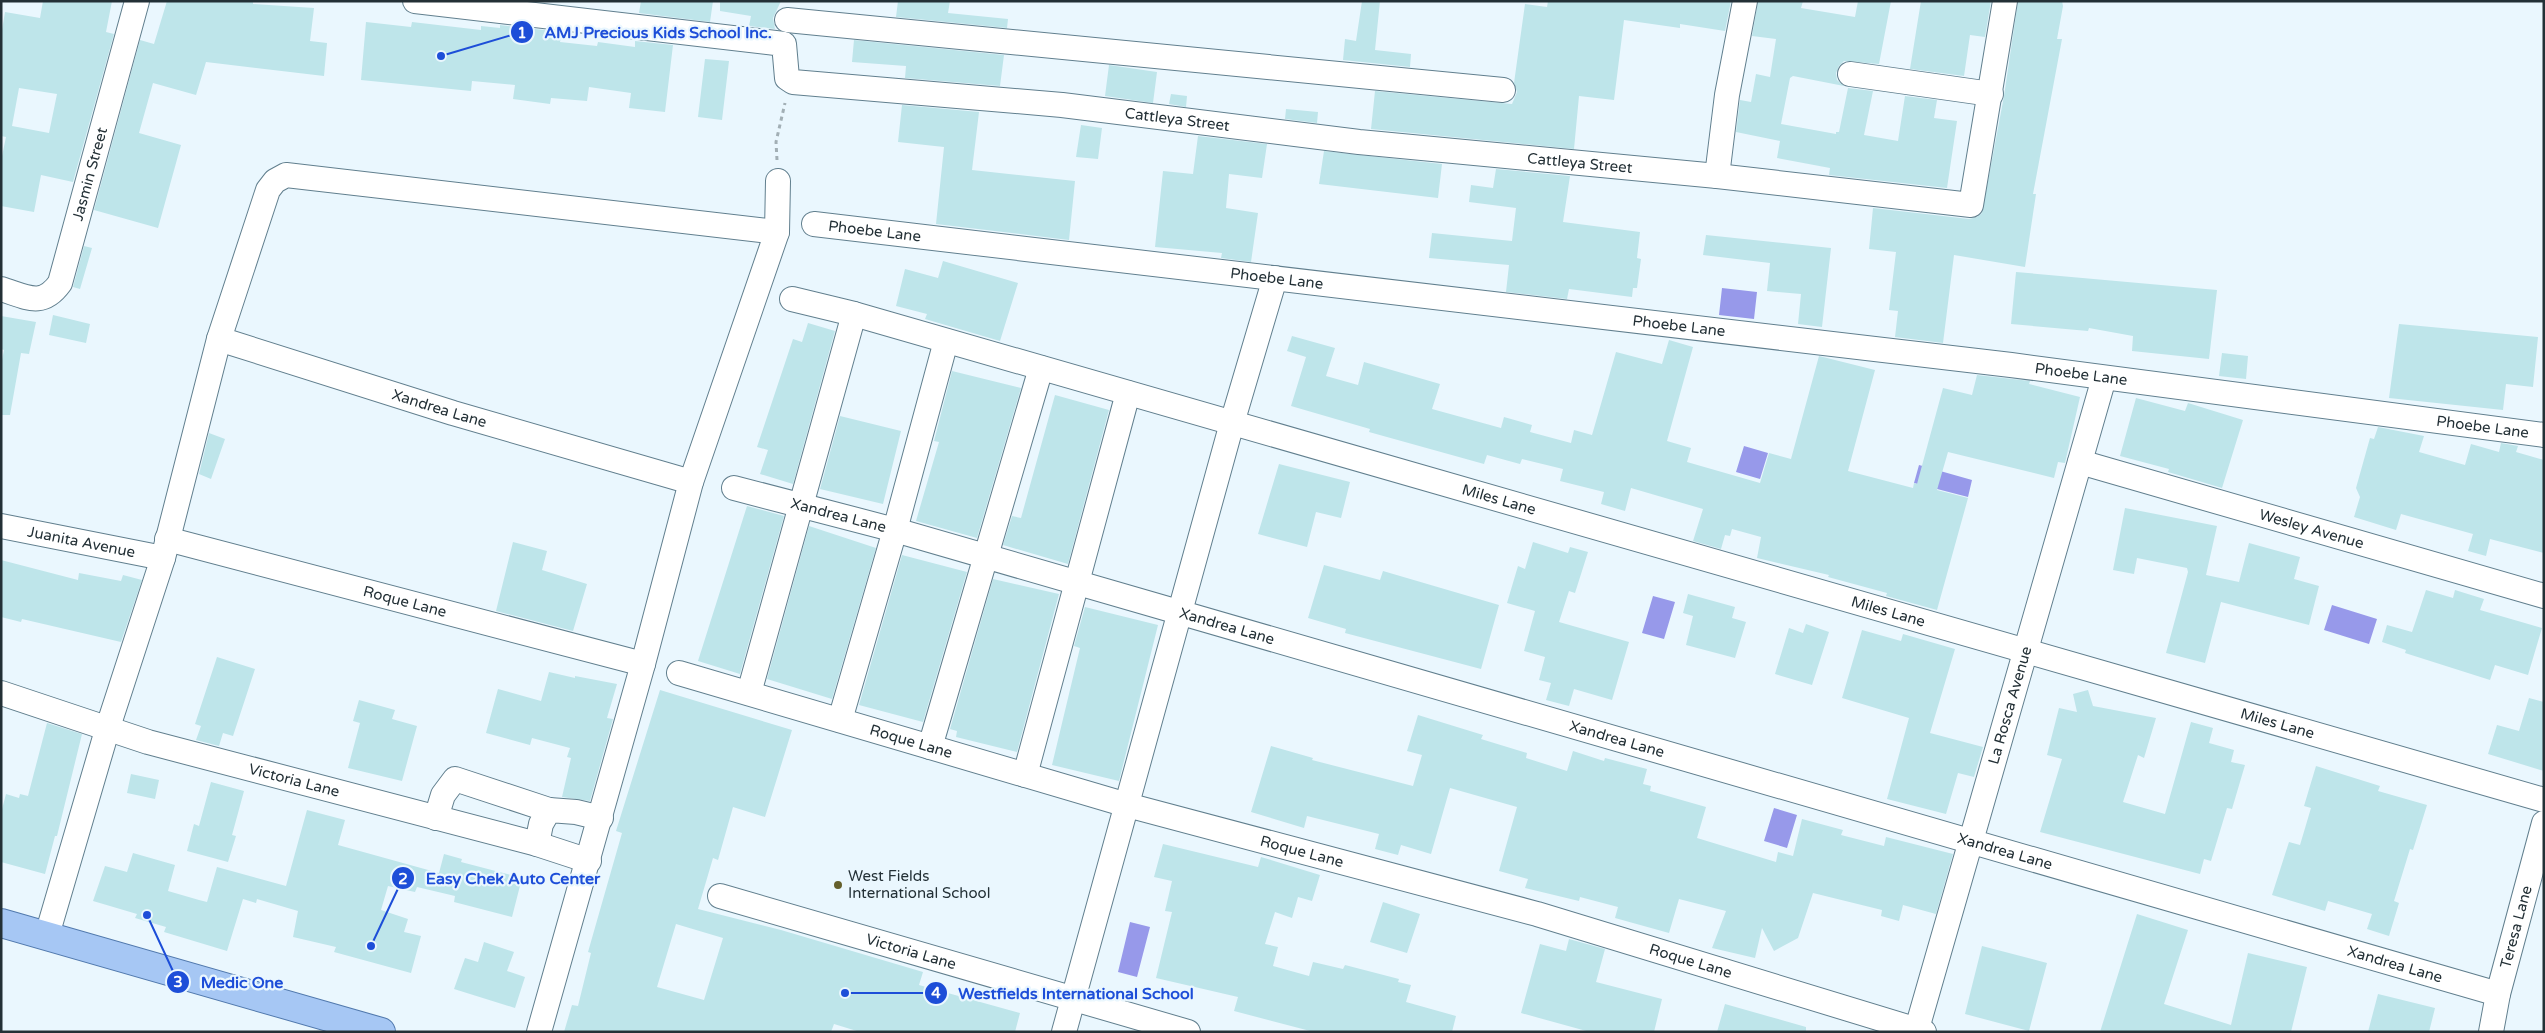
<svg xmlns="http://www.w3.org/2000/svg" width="2545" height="1033" viewBox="0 0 2545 1033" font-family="'Varela Round',sans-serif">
<rect width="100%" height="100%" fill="#eaf7fe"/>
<path fill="#9799ea" d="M1722 288 1757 292 1754 319 1719 315Z
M1744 446 1768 453 1760 479 1736 472Z
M1919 465 1972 480 1968 497 1914 483Z
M1653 596 1675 602 1664 639 1642 633Z
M2332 605 2377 619 2369 644 2324 630Z
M1774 808 1797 815 1787 848 1764 841Z
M1130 922 1150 927 1137 977 1118 972Z"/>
<path fill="#bee5ea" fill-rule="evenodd" d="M43 1H112L106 32 114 34 73 182 41 175 34 212 1 206V161L6 137 1 136V36L5 12 40 18ZM19 88 57 94 49 133 12 126Z
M167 1H253V4L314 8 310 41 327 43 324 76 206 62 196 95 153 83 139 133 181 145 158 228 94 210 140 40 154 44Z
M641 1H713L710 22 639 13Z
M720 1H781L773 18 775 29 749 26 751 16 720 11Z
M898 1H950L948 13 1008 19 1007 28 896 17Z
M1362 1H1380L1375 50 1411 54 1410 67 1343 60 1345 39 1356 41Z
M1548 1H1731L1725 31 1680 24V28L1624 20 1614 100 1579 96 1574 149 1371 129 1375 91 1512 104 1517 92 1514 83 1525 4 1547 7Z
M1758 1H1803L1801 8 1855 17 1858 1H1891L1879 64 1844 61 1839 66 1836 73 1837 80 1844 86 1793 76 1790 78 1781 124 1836 134V132H1839L1848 88 1873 91 1864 135 1898 141 1905 96 1937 100 1934 118 1957 121 1947 188 1829 175 1830 168 1777 158 1780 141 1736 132 1740 100 1751 102 1756 74 1770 77 1776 39 1752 36Z
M1921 1H1991L1985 37 1970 35 1964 76 1910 69Z
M2018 1H2062L2063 6 2057 39H2062L2033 194H2036L2025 267 1954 255 1943 343 1895 337 1898 311 1889 310 1896 252 1869 249 1873 208 1969 219 1977 217 1982 213 2004 96Z
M366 22 411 27 412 22 481 30V26L500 28V25L562 32 560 42 597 46 598 42 635 47V41L673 45 665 112 629 108 631 93 589 87 587 101 551 98 550 104 513 99 515 85 472 81 471 91 361 80Z
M854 40 1004 55 1000 86 905 78 906 66 852 62Z
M705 59 729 61 722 120 698 117Z
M1109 65 1157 72 1153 103 1105 96Z
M1171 94 1187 96 1186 107 1169 104Z
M902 105 979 112 972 170 1075 181 1069 240 936 224 944 147 898 142Z
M1286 109 1318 112 1317 123 1285 119Z
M1081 125 1102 128 1098 159 1076 157Z
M1198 136 1267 144 1262 178 1229 174 1226 208 1258 213 1251 262 1221 258 1222 253 1155 247 1163 171 1193 174Z
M1324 151 1442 164 1438 198 1319 184Z
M1496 169 1570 176 1563 222 1640 232 1637 258 1641 259 1637 288H1633L1632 297 1569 289 1567 299 1506 292 1509 265 1429 258 1432 233 1512 241 1516 208 1469 202 1471 185 1493 188Z
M1706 235 1831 248 1822 327 1798 324 1801 294 1767 291 1770 263 1703 255Z
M84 246 92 248 80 289 73 287Z
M943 261 1018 283 1000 341 925 319 927 314 896 306 905 269 938 278Z
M2016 272 2217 290 2209 359 2132 351 2133 336 2089 328 2088 331 2011 324Z
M53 315 90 324 86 343 49 335Z
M1 316 36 322 29 354 21 353 10 415H1V365L4 350 1 349Z
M808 323 835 331 793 484 760 474 768 450 757 447 793 339 802 342Z
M2399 324 2538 337 2533 387 2506 384 2503 410 2389 398Z
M1292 336 1335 348 1326 376 1358 385 1364 362 1440 384 1432 409 1501 428 1504 417 1532 425 1530 432 1571 443 1574 430 1592 435 1616 352 1662 364 1669 340 1693 347 1667 441 1691 448 1687 462 1760 483 1769 453 1791 459 1819 356 1875 370 1848 471 1913 488 1914 483 1917 484 1943 388 1972 395 1977 375 2030 381 2029 384 2080 397 2065 463 2058 462 2054 478 1948 452 1937 490 1968 498 1937 610 1886 596 1887 593 1828 577 1829 575 1757 558 1761 537 1732 529 1730 536 1725 535 1721 549 1693 541 1703 509 1631 488 1625 511 1601 504 1604 492 1560 481 1563 469 1522 459 1520 464 1487 455 1484 464 1369 432 1370 429 1291 406 1306 357 1287 351Z
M2222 353 2248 356 2246 379 2219 376Z
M952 371 1021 388 977 538 916 521 939 442 934 441Z
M1055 395 1109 410 1068 564 1003 545 1012 516 1021 518Z
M2136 398 2185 411 2188 403 2243 420 2222 488 2168 472 2169 469 2120 456Z
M840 416 901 431 883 504 820 489Z
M2378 427 2424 436 2419 452 2465 465 2471 444 2499 452 2501 443 2518 446 2516 452 2544 460V553L2490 539 2486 556 2468 551 2473 534 2401 514 2396 530 2354 517 2360 497 2356 488 2370 438 2374 439Z
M209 433 225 439 211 479 199 474Z
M1279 464 1350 482 1341 518 1316 512 1307 547 1258 534Z
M747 506 784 516 740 674 698 661Z
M2125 508 2217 526 2206 575 2239 582 2249 543 2300 557 2294 579 2319 586 2309 625 2221 602 2205 663 2166 653 2188 572 2187 568 2137 558 2134 574 2113 570Z
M809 526 876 548 832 699 767 679Z
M513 542 547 551 542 570 587 584 573 631 496 611Z
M1533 542 1568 553 1570 547 1588 552 1575 593 1569 591 1559 622 1629 642 1612 700 1574 689 1569 706 1546 700 1551 683 1539 680 1545 657 1524 651 1535 611 1507 603 1518 566 1525 569Z
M902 555 967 572 923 722 859 705Z
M1 560 78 580 79 573 121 581 123 575 142 580 121 642 22 619 21 622 1 617Z
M1324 565 1380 580 1383 571 1499 605 1481 669 1345 633 1346 629 1308 618Z
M993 579 1059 594 1017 752 956 737 957 731 950 729Z
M2426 590 2453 598 2455 590 2484 599 2480 610 2542 628 2528 675 2495 665 2490 680 2405 653 2406 650 2382 642 2387 625 2412 632Z
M1688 594 1735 607 1732 618 1746 622 1735 658 1686 645 1693 616 1683 613Z
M1085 607 1158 625 1119 781 1052 765 1080 648 1074 646Z
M1806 624 1829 632 1812 685 1775 674 1789 628 1803 633Z
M1862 630 1901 641 1903 634 1955 649 1930 733 1983 747 1974 777 1958 773 1946 814 1887 799 1909 718 1842 698Z
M217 657 255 669 233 736 223 733 219 746 196 740 201 726 195 724Z
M549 672 575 678V676L617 684 607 718 613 719 590 801 562 797 571 758 567 757 570 748 532 738 530 745 486 733 498 689 541 701Z
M660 690 792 730 765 817 733 807 718 860 713 858 698 909 781 930 923 972 919 985 1020 1013 1015 1032H860L834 1024 831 1032H564L572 1005 578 1006 591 953 588 952 622 833 616 831ZM676 924 723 938 704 1000 657 987Z
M2088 690 2093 706 2156 718 2144 758 2138 755 2123 802 2165 814 2191 722 2213 728 2209 743 2234 750 2231 762 2245 765 2232 809 2227 808 2211 861 2204 859 2200 874 2040 832 2062 759 2047 755 2059 708 2077 712 2073 694Z
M2529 698 2544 702V771L2488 754 2497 725 2519 731Z
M359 700 395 710 392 719 417 726 402 781 348 768 360 723 353 721Z
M1418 715 1483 735 1481 739 1527 753 1526 758 1567 771 1573 751 1604 761 1605 758 1647 769 1643 784 1651 786 1650 791 1706 807 1697 838 1776 862 1778 852 1793 856 1802 819 1843 830 1841 835 1884 846 1886 837 1953 854 1936 914 1903 905 1899 921 1881 916 1882 910 1813 893 1798 938 1774 951 1762 928 1755 958 1712 948 1726 911 1679 899 1669 933 1615 918 1618 907 1580 897 1579 901 1525 888 1528 879 1499 871 1517 807 1450 788 1431 854 1401 845 1398 855 1375 849 1379 834 1307 816 1304 828 1251 812 1271 746 1313 758 1312 760 1413 786 1422 755 1407 751Z
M47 723 82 734 57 836H55L45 874 1 862V813L6 794 19 798 20 794 28 796Z
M2316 766 2380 786 2378 791 2427 805 2413 850 2410 849 2394 901 2399 903 2389 936 2367 929 2372 914 2328 901 2325 911 2272 895 2289 842 2300 845 2311 808 2304 806Z
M131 774 159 780 155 799 127 793Z
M211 782 244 791 232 835 236 836 228 862 187 851 194 824 199 826Z
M307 810 345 820 338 845 439 873 444 854 462 859 461 862 522 878 512 917 454 902 455 896 417 887 415 892 388 886 381 910 408 919 404 932 421 936 411 973 334 952 336 947 293 937 298 911 257 899 256 903 243 899 227 951 164 932 166 927 135 918 137 914 93 901 105 866 127 872 133 853 175 865 168 891 199 900 207 902 217 867 286 886Z
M1163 844 1258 867 1261 857 1320 875 1312 901 1298 897 1292 918 1275 912 1265 944 1278 947 1273 966 1309 976 1313 962 1343 969 1345 965 1399 979 1398 982 1411 985 1406 1002 1456 1016 1452 1032H1314L1234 1011 1238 997 1156 978 1172 912 1165 911 1172 881 1154 877Z
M1383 902 1420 914 1407 953 1370 942Z
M2137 914 2188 930 2164 1004 2231 1025 2248 953 2307 967 2291 1032H2100Z
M1569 939 1605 949 1596 982 1662 999 1654 1032H1590L1521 1013 1540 944 1566 951Z
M484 942 514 952 507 971 525 977 515 1008 454 989 465 958 478 962Z
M1982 946 2047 963 2029 1031 1965 1014Z
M2378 994 2435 1008 2429 1032H2368Z
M1725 1004 1806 1027V1032H1717Z"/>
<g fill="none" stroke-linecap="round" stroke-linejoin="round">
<g stroke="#617f8e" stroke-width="26">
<g id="street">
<path id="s1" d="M415 1 784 44 787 78 793 82 1062 105 1359 142 1717 176 1971 205 2005 1"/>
<path d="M787 20 1503 90"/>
<path d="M1850 74 1991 94"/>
<path d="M1717 176 1727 95 1745 1"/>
<path id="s2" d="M814 224 2011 365 2544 435"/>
<path id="s3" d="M1 289C27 297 42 308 60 283L137 1"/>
<path id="s4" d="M792 299 854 314 2544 800"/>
<path id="s5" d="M219 339 453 413 691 482"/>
<path id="s6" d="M2080 462 2544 596"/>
<path id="s7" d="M734 488 895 530 2498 994"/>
<path id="s8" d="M1 526 163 558"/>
<path id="s9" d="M167 539 643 664"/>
<path id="s10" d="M679 673 1127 805 1537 914 1924 1032"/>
<path id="s11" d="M1 693 148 742 537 844 589 861"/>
<path d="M749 693 854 314"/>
<path d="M840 720 895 530 946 341"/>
<path d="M930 747 1041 368"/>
<path d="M1025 775 1128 393"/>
<path d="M436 818 443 795 455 779 549 810"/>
<path d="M537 844 541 824 549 810 576 812 601 818"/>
<path id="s12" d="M720 896 1188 1032"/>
<path d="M47 935 108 727 163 558 219 339 268 190 275 181 286 175 777 232"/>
<path d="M539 1032 643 664 691 482 777 232 778 181"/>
<path d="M1064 1032 1232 423 1275 278"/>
<path id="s13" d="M1916 1032 2104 378"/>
<path id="s14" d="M2491 1032 2498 994 2544 823"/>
</g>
</g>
<g stroke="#5179ad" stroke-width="30">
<path id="primary" d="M1 923 381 1032"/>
</g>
<path stroke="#a2afb5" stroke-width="3" stroke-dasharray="4 4" stroke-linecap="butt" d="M777 160 776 142 785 103"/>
<use href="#street" stroke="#fff" stroke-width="24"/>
<use href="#primary" stroke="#a6c7f4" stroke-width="28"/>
</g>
<circle fill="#645f2b" stroke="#eaf7fe" stroke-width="2" cx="838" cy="885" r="5"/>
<g text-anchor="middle" stroke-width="4.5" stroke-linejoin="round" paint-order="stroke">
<g font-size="15" fill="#233036" stroke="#eaf7fe">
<text dy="5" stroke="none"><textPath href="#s1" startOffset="799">Cattleya Street</textPath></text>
<text dy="5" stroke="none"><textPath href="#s1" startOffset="1204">Cattleya Street</textPath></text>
<text dy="5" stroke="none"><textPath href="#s3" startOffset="179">Jasmin Street</textPath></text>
<text dy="5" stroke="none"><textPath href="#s2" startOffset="61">Phoebe Lane</textPath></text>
<text dy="5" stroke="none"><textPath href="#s2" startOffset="466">Phoebe Lane</textPath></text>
<text dy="5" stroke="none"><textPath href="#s2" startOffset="871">Phoebe Lane</textPath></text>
<text dy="5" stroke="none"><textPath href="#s2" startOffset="1276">Phoebe Lane</textPath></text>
<text dy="5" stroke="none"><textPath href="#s5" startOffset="231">Xandrea Lane</textPath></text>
<text dy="5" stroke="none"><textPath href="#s2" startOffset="1681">Phoebe Lane</textPath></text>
<text dy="5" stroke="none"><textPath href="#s4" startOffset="735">Miles Lane</textPath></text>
<text dy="5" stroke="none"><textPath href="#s7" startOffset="108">Xandrea Lane</textPath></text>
<text dy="5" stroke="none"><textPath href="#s6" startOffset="241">Wesley Avenue</textPath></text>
<text dy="5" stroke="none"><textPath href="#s8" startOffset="82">Juanita Avenue</textPath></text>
<text dy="5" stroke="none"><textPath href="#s9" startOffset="246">Roque Lane</textPath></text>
<text dy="5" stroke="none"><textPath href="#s4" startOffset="1140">Miles Lane</textPath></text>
<text dy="5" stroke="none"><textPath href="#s7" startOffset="512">Xandrea Lane</textPath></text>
<text dy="5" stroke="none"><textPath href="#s13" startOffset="340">La Rosca Avenue</textPath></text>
<text dy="5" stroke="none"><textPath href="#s4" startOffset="1545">Miles Lane</textPath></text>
<text dy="5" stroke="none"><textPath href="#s7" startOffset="918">Xandrea Lane</textPath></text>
<text dy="5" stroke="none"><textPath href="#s10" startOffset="242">Roque Lane</textPath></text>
<text dy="5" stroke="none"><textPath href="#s11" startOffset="306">Victoria Lane</textPath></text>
<text dy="5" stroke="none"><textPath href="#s10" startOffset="648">Roque Lane</textPath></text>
<text dy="5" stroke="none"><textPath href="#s7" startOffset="1322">Xandrea Lane</textPath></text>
<text dy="5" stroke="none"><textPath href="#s14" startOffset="108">Teresa Lane</textPath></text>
<text dy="5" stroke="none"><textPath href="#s12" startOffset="199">Victoria Lane</textPath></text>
<text dy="5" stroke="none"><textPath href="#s10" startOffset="1052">Roque Lane</textPath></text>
<text dy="5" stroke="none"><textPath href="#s7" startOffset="1728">Xandrea Lane</textPath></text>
</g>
<g font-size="15" fill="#233036" stroke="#eaf7fe" text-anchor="start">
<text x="848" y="881">West Fields<tspan x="848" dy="17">International School</tspan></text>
</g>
</g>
<path fill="none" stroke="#1d4ed8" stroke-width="2" d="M441 56L522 32M371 946L403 878M147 915L178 982M845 993L936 993"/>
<g fill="#1d4ed8" stroke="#eaf7fe" stroke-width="2">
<circle cx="441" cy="56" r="5"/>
<circle cx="371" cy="946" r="5"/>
<circle cx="147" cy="915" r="5"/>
<circle cx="845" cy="993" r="5"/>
<circle cx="522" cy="32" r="12"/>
<circle cx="403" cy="878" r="12"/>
<circle cx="178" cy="982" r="12"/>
<circle cx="936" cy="993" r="12"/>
</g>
<g font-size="15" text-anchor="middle" font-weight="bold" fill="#fff">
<text x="522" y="38">1</text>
<text x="403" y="884">2</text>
<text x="178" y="987">3</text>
<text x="936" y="998">4</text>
</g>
<g font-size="16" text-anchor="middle" font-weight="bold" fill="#1d4ed8" stroke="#eaf7fe" stroke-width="4.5" stroke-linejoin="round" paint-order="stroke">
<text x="658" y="38">AMJ Precious Kids School Inc.</text>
<text x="513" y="884">Easy Chek Auto Center</text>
<text x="242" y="988">Medic One</text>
<text x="1076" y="999">Westfields International School</text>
</g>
<rect width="2545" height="1033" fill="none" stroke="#233036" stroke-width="5"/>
</svg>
